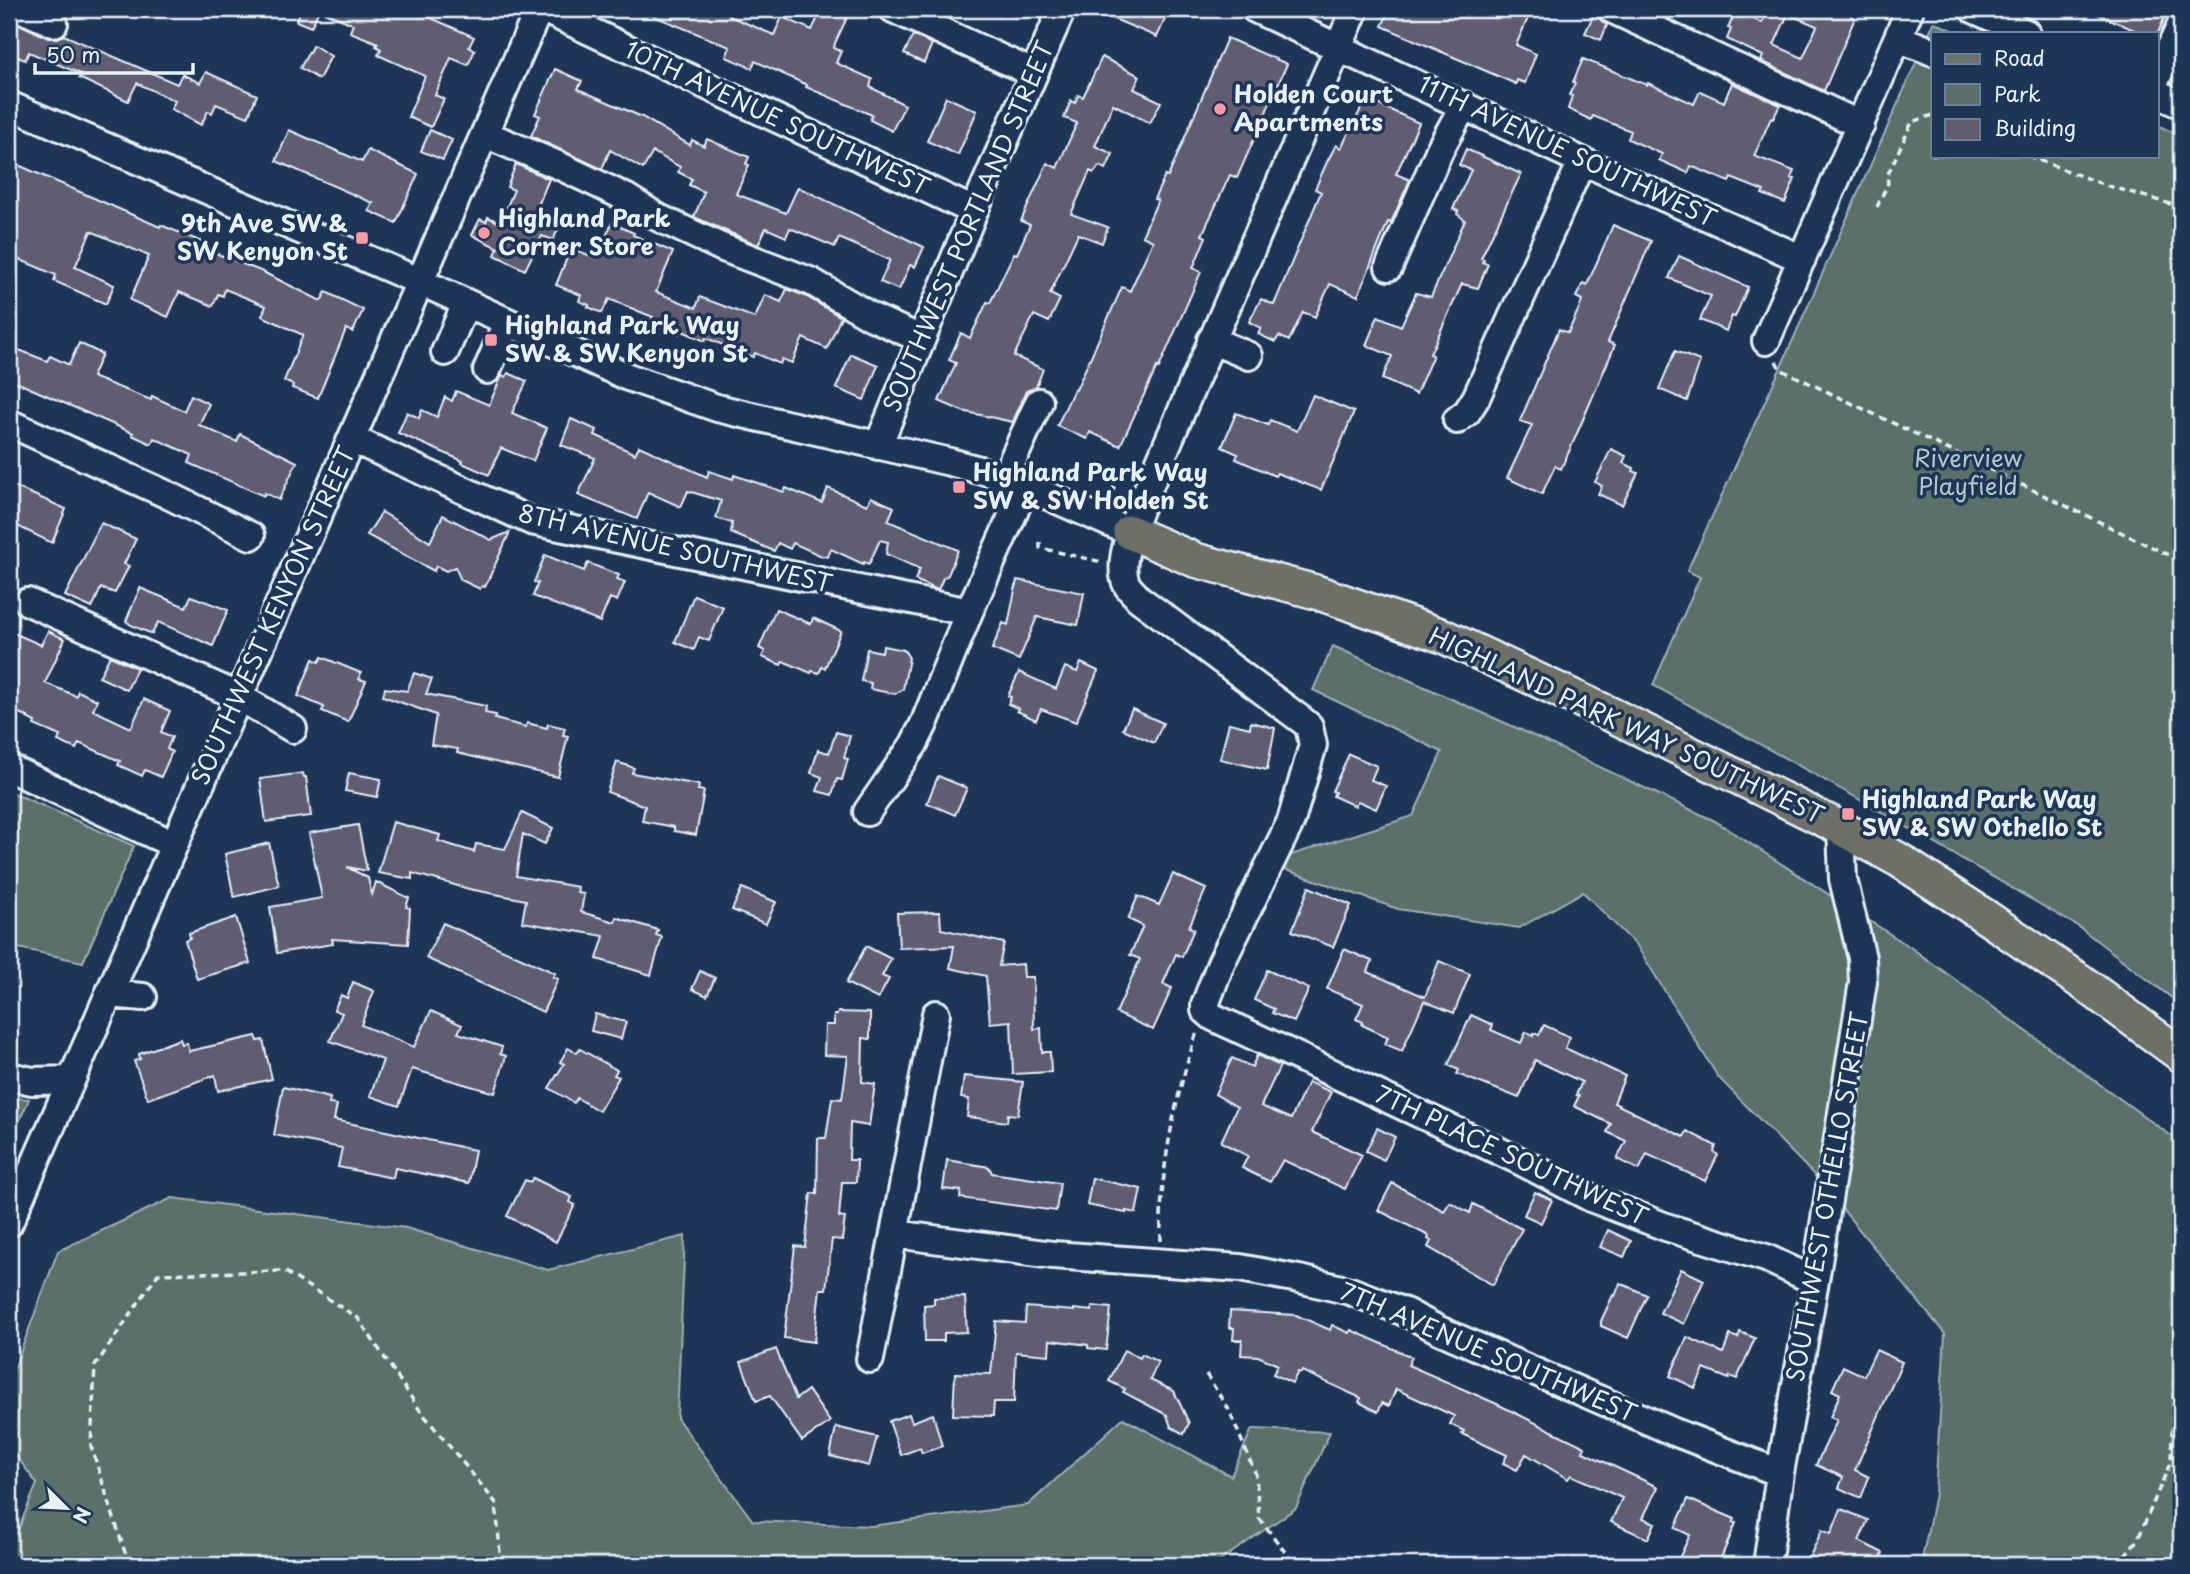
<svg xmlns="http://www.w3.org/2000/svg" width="2190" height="1574" viewBox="0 0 2190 1574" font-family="'Playpen Sans',sans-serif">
<rect width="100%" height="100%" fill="#1d3557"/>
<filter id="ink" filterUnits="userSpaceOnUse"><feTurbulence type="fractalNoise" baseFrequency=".0143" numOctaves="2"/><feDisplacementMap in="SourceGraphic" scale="14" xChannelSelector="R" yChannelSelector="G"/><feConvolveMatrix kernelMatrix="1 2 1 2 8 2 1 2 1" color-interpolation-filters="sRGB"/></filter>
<g filter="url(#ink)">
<path fill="#5b6f6a" stroke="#a2b0b1" stroke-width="2" d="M1934 22 1959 33H1933V156H2157V125L2181 136V1005L2079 927 1855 797 1653 685 1700 577 1687 571 1780 369Z
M1333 646 1521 730 1715 821 1910 947 2181 1143V1565H1921L1935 1494 1945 1334 1816 1177 1718 1077 1637 946 1583 892 1519 928 1398 909 1266 863 1413 816 1442 752 1313 690Z
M9 791 134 846 83 962 9 946Z
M9 1097 29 1099 9 1145Z
M172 1198 406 1228 548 1270 685 1236 677 1418 753 1521 871 1526 1028 1505 1123 1418 1231 1476 1252 1429 1330 1432 1296 1508 1214 1565H9V1552L37 1484 9 1446V1383L58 1251Z"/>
<path fill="#615d6f" stroke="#e8f1f8" stroke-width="2" fill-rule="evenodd" d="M302 9H411L474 37 469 47 475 50 468 65 451 58 435 95 444 99 431 127 408 117 425 76 378 55 381 49 376 46 378 43 350 32 353 24 319 10 311 27 296 21Z
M637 9H732L729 16 774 35 782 17 812 30 822 9H851L835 43 834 48 841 51 836 63 872 79 870 87 905 105 892 131 870 120 872 115 806 87 807 85 755 61 752 68 726 57 730 47Z
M1090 9H1154L1167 15 1157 37Z
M1390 9H1532L1516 45 1536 54 1525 83 1517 80 1516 84 1382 26Z
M1768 9H1854L1851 17 1855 18 1824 91 1761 61 1763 56 1727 39 1731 29 1728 28 1736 11 1762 23ZM1788 14 1817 26 1803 58 1774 45Z
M2086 9H2168L2158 33H2141Z
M1594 14 1607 25 1601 40 1585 33Z
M12 20 48 38H56L64 35 177 84 182 74 200 83 206 72 257 95 248 117 216 104 212 113 208 111 201 125 171 109 175 101 137 83 128 101 79 78 81 74 29 52 25 60 9 53V28Z
M913 35 932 44 924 63 904 54Z
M1227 38 1287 64 1237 178 1230 175 1202 235 1206 237 1193 268 1201 272 1159 368 1157 367 1120 446 1090 432 1087 439 1057 426 1074 389 1076 390 1122 287 1130 291 1153 241 1142 236 1158 200 1154 199 1165 176 1168 177Z
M313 45 331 56 319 79 300 68Z
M1102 57 1140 76 1134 89 1161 102 1150 123 1113 104 1095 146 1113 154 1106 169 1099 166 1094 173 1090 171 1071 214 1108 227 1102 243 1078 234 1050 294 1060 299 1049 322 1034 315 1014 356 1043 369 1036 387 1026 391 1013 422 962 411 939 401 956 363 949 360 961 333 970 338 987 302 990 303 1014 253 1017 254 1030 225 1021 221 1047 163 1057 168 1077 123 1064 118 1071 101 1075 103 1078 95 1083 97Z
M1583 59 1647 85 1648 83 1694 104 1700 91 1724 102 1732 83 1780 105 1773 119 1771 118 1754 156 1794 171 1791 178 1795 179 1785 203 1762 194 1764 191 1731 178 1729 182 1691 166 1688 173 1659 160 1662 154 1628 139 1631 131 1593 116 1591 120 1568 109 1572 96 1569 95 1575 83 1573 82Z
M555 69 582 81 578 89 642 117 690 145 692 140 704 146 707 139 749 157 746 164 749 165 736 194 786 213 798 187 924 247 915 267 910 265 899 290 880 282 890 260 839 238 835 247 790 228 786 237 766 228 758 245 694 217 704 192 689 185 692 179 678 172 680 167 653 152 643 169 610 150 602 169 531 136 540 116 535 114Z
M946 97 977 111 958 155 927 141Z
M1366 99 1419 123 1396 174 1410 180 1391 223 1388 222 1358 296 1330 284 1315 317 1303 312 1289 341 1279 336 1275 342 1258 334 1261 328 1249 322 1261 299 1274 305 1321 192 1315 189 1327 162 1336 145 1341 148Z
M289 130 362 162 368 150 418 174 396 223 369 211 373 203 276 161Z
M430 130 452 140 443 160 421 151Z
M1466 149 1521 174 1481 258 1484 259 1482 262 1488 264 1478 288 1462 284 1430 354 1433 355 1416 394 1382 379 1392 356 1366 345 1378 316 1401 326 1416 293 1431 297 1465 220 1457 214 1458 211 1453 209 1471 170 1459 165Z
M9 161 160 227 161 225 207 244 205 249 263 272 321 301 326 292 363 310 353 332 346 329 318 398 292 388 293 385 284 381 303 335 262 316 266 306 225 289 223 296 218 294 213 306 179 292 168 317 130 300 149 256 91 231 75 267 114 285 106 304 54 281 56 275 9 255Z
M516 164 549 179 537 208 549 213 547 217 561 223 553 240 542 236 525 270 495 255 498 248 472 235 480 219 486 222 488 217 500 223 514 190 507 187Z
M612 223 634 233 633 235 673 252 656 292 696 308 700 297 755 318 765 295 781 302 787 289 805 296 841 317 827 349 803 338 792 363 782 359 780 364 755 353 753 357 706 338 705 341 680 330 679 334 650 322 653 317 609 299 602 313 588 307 589 305 579 301 581 295 556 285 571 248 596 258Z
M1613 225 1651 241 1608 342 1615 345 1572 445 1561 469 1555 466 1542 494 1507 478 1532 425 1520 421 1559 329 1568 333 1581 304 1582 300 1576 297 1583 283 1587 285Z
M1679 256 1748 287 1735 317 1732 316 1726 331 1700 320 1711 296 1669 278Z
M79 343 102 354 92 377 151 400 152 396 184 411 191 395 209 404 199 425 237 442 240 434 297 462 279 500 265 493 264 496 189 463 192 455 154 438 151 444 132 435 133 433 9 379V346L47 361 50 356 69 365Z
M1675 351 1700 361 1687 401 1659 389Z
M851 354 878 365 864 400 836 388Z
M508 373 527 381 512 413 547 428 533 461 501 448 489 475 462 463 463 461 398 433 407 412 419 418 422 410 437 417 445 397 452 401 456 391 489 405 502 375 506 377Z
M1313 395 1354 412 1321 490 1277 473 1275 476 1236 459 1238 454 1222 447 1236 413 1268 425 1270 420 1297 431Z
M571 419 597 430 595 435 635 454 639 446 707 477 709 471 733 479 734 475 784 492 786 488 822 503 828 488 867 505 871 497 894 507 888 521 958 550 948 575 943 578 938 590 915 580 920 569 886 554 888 542 880 540 869 564 864 562 863 564 831 549 828 557 822 556 793 543 790 549 778 543 774 551 731 533 732 523 716 518 721 501 688 491 681 507 648 492 637 519 578 495 595 458 561 445Z
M1611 449 1626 456 1623 463 1634 468 1633 471 1638 473 1622 505 1598 494 1602 486 1595 482Z
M9 484 66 509 52 543 9 522Z
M382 512 430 542 443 515 491 540 510 532 485 587 482 586 480 589 461 580 455 567 446 571 436 566 434 571 367 535Z
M101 523 136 539 124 564 129 566 115 593 101 588 92 608 65 596Z
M545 555 584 571 588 563 619 575 617 579 625 582 617 601 610 598 600 622 533 596 538 583 534 582Z
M1017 580 1084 593 1078 625 1037 617 1019 660 992 649 1003 623 1008 625Z
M140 588 186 607 191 596 228 610 213 646 158 622 152 634 131 625 126 621Z
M694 595 723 607 709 641 699 637 694 650 675 642Z
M776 609 811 624 813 618 841 631 825 668 822 667 819 673 812 671 811 673 783 661 781 665 762 657 765 651 759 648Z
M9 631 41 645 48 631 65 639 45 683 76 696 78 691 97 700 93 710 131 728 144 699 170 711 161 732 172 737 167 749 172 752 161 777 145 770 142 776 118 765 120 761 79 743 76 749 58 741 60 736 34 725 35 722 27 718 28 717 9 708Z
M883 646 904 650 909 658 903 689 895 694 870 689 871 683 861 681 867 649 882 652Z
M110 656 137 668 127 690 99 677Z
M322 657 361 673 359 679 366 681 348 722 322 711 324 707 298 696 313 659 319 662Z
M1081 663 1098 671 1076 722 1041 709 1036 720 1017 711 1019 709 1008 704 1011 697 1008 696 1019 672 1056 689 1065 667 1077 672Z
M414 673 432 679 426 694 486 706 485 713 496 715 495 719 526 727 527 723 547 728 548 724 565 728 563 735 568 736 558 777 457 753 458 749 431 745 436 715 383 696 385 688 407 691Z
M1132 709 1163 723 1154 743 1123 729Z
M1251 722 1275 728 1267 770 1220 759 1229 723 1250 728Z
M836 732 850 736 844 758 848 759 842 780 837 779 832 795 817 791 822 777 811 773 818 750 829 753Z
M1349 754 1377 766 1371 780 1386 786 1376 809 1358 801 1355 806 1333 796 1335 792 1332 791Z
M617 762 634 768 632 773 699 785 698 790 704 791 696 835 674 831V827L642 821 645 806 607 792Z
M303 773 304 777H306L311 816 266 822 260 779Z
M349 773 381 779 377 797 345 791Z
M938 776 967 788 955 815 927 803Z
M522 813 553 828 545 844 523 834 516 876 578 887 577 893 584 894 581 912 615 922 616 917 658 930 656 935 662 937 651 975 597 959 604 936 522 922 526 900 469 889 412 873V879L378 873 393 822 440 835 438 841 474 852 476 844 505 849Z
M358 825 367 871 347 867 368 878 372 895 376 882 409 898 406 907 410 908 408 944 332 939 333 944 277 953 270 907 322 898 309 833Z
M269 843 279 886 234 897 225 854Z
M1173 874 1206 889 1189 927 1194 929 1182 957 1176 954 1163 984 1172 988 1153 1030 1116 1013 1140 959 1130 955 1143 926 1128 919 1138 896 1159 905Z
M1309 887 1351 905 1333 947 1292 931Z
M742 888 776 902 766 924 732 910Z
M940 912 941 929 1004 943 999 966 1023 964 1024 977H1033L1034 1029 1041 1028 1042 1052H1050L1051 1072 1013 1074 1011 1021 990 1023 986 976 950 968 954 946 899 948 897 913Z
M236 917 250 963 197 979 185 940 190 938 189 933Z
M443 923 555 973 553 977 558 979 543 1012 426 958Z
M866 946 891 959 882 976 889 979 878 999 846 983Z
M1344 949 1372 961 1368 972 1425 997 1439 961 1470 974 1454 1013 1424 1001 1402 1051 1385 1044 1388 1037 1362 1025 1363 1022 1356 1019 1363 1004 1327 989Z
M1267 970 1309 989 1294 1022 1272 1013 1274 1009 1254 1000Z
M700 971 715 978 707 996 692 989Z
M353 982 374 991 361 1025 414 1047 431 1011 462 1025 458 1033 502 1047 500 1054 506 1056 495 1093 412 1069 399 1106 370 1096 383 1060 330 1041 342 1013 334 1010 341 995 347 998Z
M838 1012 870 1013V1039L863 1038 862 1082 875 1084 869 1126 850 1123 849 1160H857L856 1182H842L839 1217 845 1218 842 1240 832 1239 826 1289H820L814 1342 784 1338 795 1246 805 1247 811 1193 817 1194 818 1138H826L832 1098 842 1099 848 1056 824 1055 825 1025H834V1015H837Z
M595 1014 626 1022 621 1039 591 1031Z
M1471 1015 1493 1025 1491 1030 1521 1043 1526 1032 1533 1036 1534 1033 1539 1035 1544 1025 1570 1037 1565 1048 1625 1076 1614 1103 1684 1137 1687 1131 1716 1146 1714 1152 1718 1155 1705 1181 1647 1154 1639 1170 1617 1159 1626 1141 1607 1132 1611 1124 1574 1106 1579 1096 1576 1095 1582 1082 1535 1060 1519 1098 1457 1074 1459 1070 1448 1065Z
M256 1036 258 1041 263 1040 272 1079 218 1091 215 1075 148 1099 134 1061 140 1059 139 1054 180 1039 182 1044 187 1043 189 1051Z
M568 1048 577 1053 580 1049 617 1070 614 1075 619 1077 599 1111 577 1098 574 1103 549 1088 564 1064 560 1062Z
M1257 1055 1280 1066 1261 1106 1291 1119 1308 1082 1331 1092 1312 1132 1362 1155 1345 1189 1283 1160 1270 1182 1242 1168 1248 1156 1221 1142 1237 1107 1215 1094 1232 1058 1252 1067Z
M964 1076 1023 1082 1018 1115 1008 1114 1007 1122 967 1117 969 1099 961 1098Z
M283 1087 330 1098 329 1104 337 1105 334 1120 475 1150 469 1183 395 1168 393 1178 338 1167 342 1148 274 1135Z
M1377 1128 1395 1137 1384 1160 1366 1151Z
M947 1160 989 1167 992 1173 1060 1183 1056 1211 960 1198 961 1191 943 1189Z
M533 1178 572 1197 570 1202 575 1205 556 1242 507 1216 525 1180 530 1182Z
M1092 1178 1141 1189 1136 1213 1126 1211V1213L1087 1205Z
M1392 1183 1444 1211 1450 1202 1470 1213 1473 1204 1522 1229 1493 1285 1428 1247 1431 1241 1428 1239 1429 1236 1378 1210Z
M1535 1192 1552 1200 1541 1223 1524 1215Z
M1608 1230 1631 1241 1624 1257 1600 1247Z
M1681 1269 1704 1280 1684 1324 1660 1313Z
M1620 1283 1647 1295 1628 1338 1601 1326V1321L1613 1295 1615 1296Z
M965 1297 967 1332 944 1333V1341H925L924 1305 934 1304V1298Z
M1092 1306 1111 1308 1106 1350 1088 1348V1345L1050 1340 1049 1355 1016 1352 1014 1402H994L993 1416 953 1415 955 1373 991 1374 996 1321 1025 1323 1026 1307 1074 1311V1309L1092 1311Z
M1230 1311 1296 1315 1330 1330 1332 1325 1349 1333 1351 1330 1412 1357 1408 1365 1497 1404 1585 1447 1583 1452 1658 1487 1643 1518 1655 1523 1648 1539 1611 1522 1622 1498 1571 1475 1568 1479 1526 1454 1517 1470 1503 1463 1507 1455 1462 1434 1464 1431 1450 1424 1454 1416 1396 1389 1389 1406 1382 1403 1378 1412 1359 1402 1361 1398 1302 1371 1301 1373 1298 1372 1292 1383 1273 1374 1278 1365 1258 1356 1241 1355 1242 1340H1233L1234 1328H1229Z
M1740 1332 1755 1338 1737 1379 1730 1376 1729 1379 1704 1369 1695 1388 1670 1376 1687 1337 1723 1353 1730 1335 1738 1338Z
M776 1349 796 1399 808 1390 830 1422 802 1441 770 1396 756 1401 741 1362Z
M1124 1350 1140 1358 1142 1354 1158 1362 1150 1380 1174 1391 1189 1423 1184 1434 1171 1427 1167 1415 1123 1392 1125 1389 1109 1381Z
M1876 1350 1902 1362 1855 1470 1869 1477 1861 1498 1839 1488 1843 1477 1816 1465 1837 1420 1830 1417 1840 1394 1832 1390 1843 1366 1864 1376Z
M909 1414 912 1422 933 1414 942 1446 922 1453 920 1448 901 1455 889 1421Z
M836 1427 877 1437 869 1466 830 1456Z
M1688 1499 1735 1519 1733 1522 1736 1523 1718 1565H1676L1690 1535 1675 1528Z
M1841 1509 1868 1520 1859 1541 1883 1553 1877 1565H1830L1810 1556 1822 1530 1831 1534Z"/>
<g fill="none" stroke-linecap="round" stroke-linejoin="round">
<g stroke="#e8f1f8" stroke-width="32">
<path id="minor" d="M22 9 54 23
M543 9 974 211
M893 9 1033 73
M1255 9 1582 161 1802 259
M1355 9 1141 505C1133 525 1116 564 1127 585 1130 590 1135 594 1138 598L1303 721 1309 726 1313 745 1291 821 1221 963 1205 1005V1010L1213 1017 1520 1161 1591 1198 1666 1227 1766 1258 1815 1281
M1611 9 1861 125
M1973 9 2026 33
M1898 38 1933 52
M2157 77 2181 25
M2157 93 2181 105
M9 105 421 282 628 377 717 408 950 462 1005 477 1130 532
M485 134 560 166 627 198 659 218 721 247 812 282 872 317 921 339
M1389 267 1440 149 1464 105
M1211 340 1249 356
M1766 341 1910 9
M445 352 466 303
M487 370 508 322
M1457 420 1467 412 1476 398 1582 161
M9 423 168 495 251 536
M352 439 531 521 969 612
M878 446 974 211 1062 9
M1005 477 1039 402
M28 602 238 696 293 729
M9 768 173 844
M867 812 914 744 924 724 969 612 1026 485
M109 994 143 997
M9 1076 32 1081 71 1080
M9 1223 539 9
M895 1234 1053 1255 1240 1268 1299 1279 1350 1291 1407 1313 1439 1330 1674 1432 1780 1473
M870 1359 936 1014
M1767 1565 1780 1473 1815 1281 1863 982 1862 958 1843 879 1841 828"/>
</g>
<g stroke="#e8f1f8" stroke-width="38">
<path id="major" d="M1130 532 1195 560 1316 592 1443 636 1610 714 1841 828 1899 860 1977 911 2083 983 2181 1055"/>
</g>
<path stroke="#e8f1f8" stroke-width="3.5" stroke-dasharray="7 5" stroke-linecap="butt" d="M2028 156 2102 184 2181 207
M1877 207 1888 183 1887 176 1912 122 1933 115
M1776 361 1780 369 2181 561
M1112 493 1120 470 1132 474
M1040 542V548L1102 562
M1161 1241C1159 1171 1175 1098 1197 1032
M1206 1374 1229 1410 1256 1475 1259 1518 1295 1565
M129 1565 91 1446 95 1366 158 1274 284 1271 358 1318 419 1409 496 1503 501 1565
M2117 1565 2138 1539 2171 1461 2174 1376 2181 1325"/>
<use href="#minor" stroke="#1d3557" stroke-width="26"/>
<use href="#major" stroke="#6c7065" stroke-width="33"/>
</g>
</g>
<g fill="#ff9aa2" stroke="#1d3557" stroke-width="2.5">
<circle cx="1220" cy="109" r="7"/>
<circle cx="484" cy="233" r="7"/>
<rect x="355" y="231" width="14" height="14" rx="3.5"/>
<rect x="484" y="333" width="14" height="14" rx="3.5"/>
<rect x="952" y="480" width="14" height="14" rx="3.5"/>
<rect x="1841" y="807" width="14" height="14" rx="3.5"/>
</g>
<g text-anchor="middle" stroke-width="7" stroke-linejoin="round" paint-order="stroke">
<g font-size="24" font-weight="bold" fill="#e8f1f8" stroke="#1d3557" text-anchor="start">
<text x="1234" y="103">Holden Court<tspan x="1234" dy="28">Apartments</tspan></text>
<text x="498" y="227">Highland Park<tspan x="498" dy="28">Corner Store</tspan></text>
<text x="348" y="232" text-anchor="end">9th Ave SW &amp;<tspan x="348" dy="28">SW Kenyon St</tspan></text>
<text x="505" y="334">Highland Park Way<tspan x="505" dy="28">SW &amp; SW Kenyon St</tspan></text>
<text x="973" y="481">Highland Park Way<tspan x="973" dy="28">SW &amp; SW Holden St</tspan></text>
<text x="1862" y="808">Highland Park Way<tspan x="1862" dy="28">SW &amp; SW Othello St</tspan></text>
</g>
<g font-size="24" fill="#e8f1f8" stroke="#1d3557">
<text transform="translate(777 119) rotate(25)" y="8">10TH AVENUE SOUTHWEST</text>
<text transform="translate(1567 152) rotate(25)" y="8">11TH AVENUE SOUTHWEST</text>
<text transform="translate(969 227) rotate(-67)" y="8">SOUTHWEST PORTLAND STREET</text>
<text transform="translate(675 549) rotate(13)" y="8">8TH AVENUE SOUTHWEST</text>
<text transform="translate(274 616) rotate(-66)" y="8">SOUTHWEST KENYON STREET</text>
<text transform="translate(1626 726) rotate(25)" y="8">HIGHLAND PARK WAY SOUTHWEST</text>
<text transform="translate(1511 1156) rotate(25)" y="8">7TH PLACE SOUTHWEST</text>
<text transform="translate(1828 1197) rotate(-80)" y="8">SOUTHWEST OTHELLO STREET</text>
<text transform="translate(1488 1353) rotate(23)" y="8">7TH AVENUE SOUTHWEST</text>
</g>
<g font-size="24" fill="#b7c4c6" stroke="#1d3557">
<text x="1968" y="467">Riverview<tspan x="1968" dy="28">Playfield</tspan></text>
</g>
</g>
<rect width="2190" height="1574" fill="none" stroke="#1d3557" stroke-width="35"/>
<rect x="18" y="18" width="2155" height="1539" fill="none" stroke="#e8f1f8" stroke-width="2.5" filter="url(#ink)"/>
<rect x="1931" y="32" width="228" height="126" fill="#1d3557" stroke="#6e8097" stroke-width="2"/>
<rect x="1945" y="54" width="35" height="10" fill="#6c7065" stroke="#6e8097" stroke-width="2"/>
<text x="1994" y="66" font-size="21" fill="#e8f1f8">Road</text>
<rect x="1945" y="84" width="35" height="21" fill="#5b6f6a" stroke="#6e8097" stroke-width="2"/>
<text x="1994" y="102" font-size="21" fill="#e8f1f8">Park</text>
<rect x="1945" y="119" width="35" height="21" fill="#615d6f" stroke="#6e8097" stroke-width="2"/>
<text x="1994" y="136" font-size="21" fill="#e8f1f8">Building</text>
<g transform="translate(66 1508) rotate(114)" stroke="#1d3557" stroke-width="5" paint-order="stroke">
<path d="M0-5L12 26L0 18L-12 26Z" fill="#e8f1f8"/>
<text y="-10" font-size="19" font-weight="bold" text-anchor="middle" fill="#e8f1f8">N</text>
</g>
<path d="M35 63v10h158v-10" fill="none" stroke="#e8f1f8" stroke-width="3.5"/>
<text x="46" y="63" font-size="21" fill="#e8f1f8" stroke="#1d3557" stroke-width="5" paint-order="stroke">50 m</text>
</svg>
